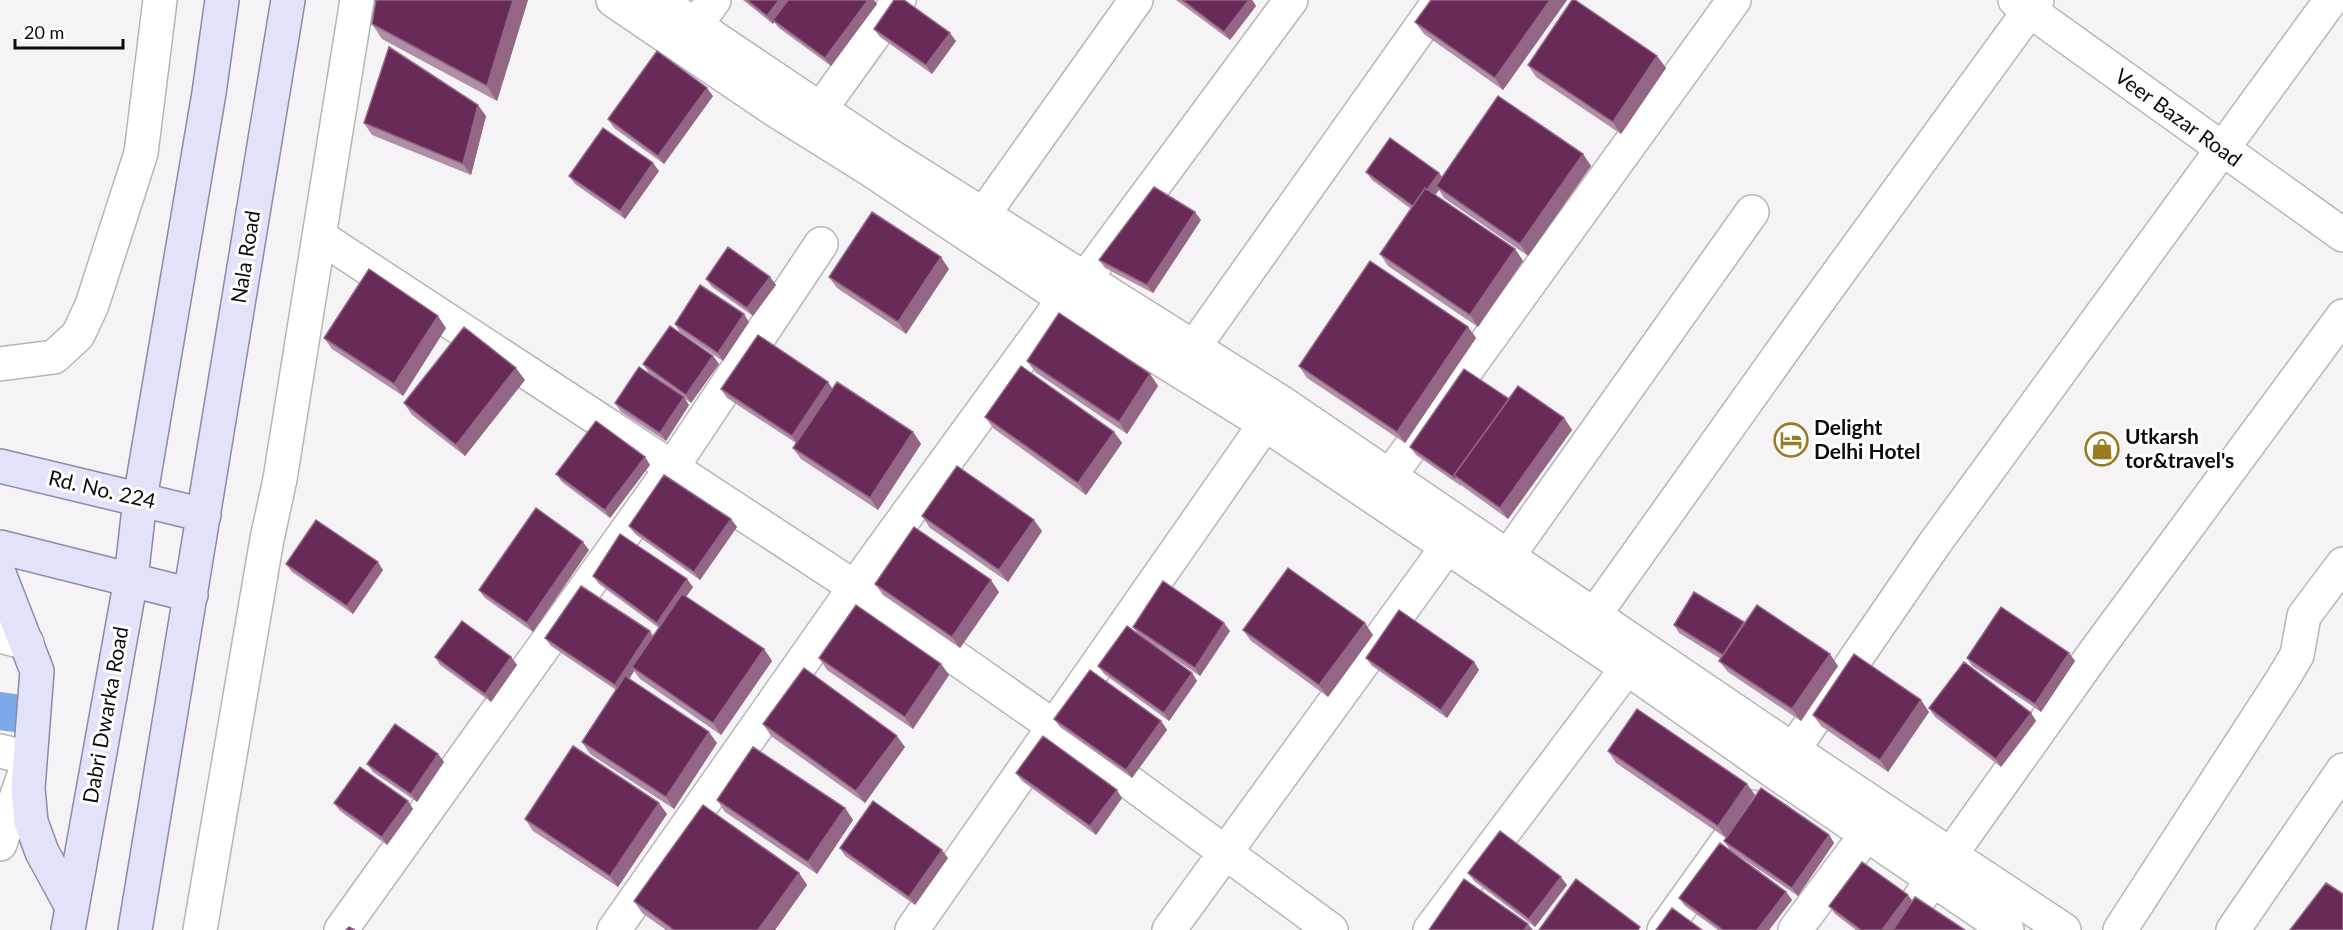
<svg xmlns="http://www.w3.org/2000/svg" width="2343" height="930" viewBox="0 0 2343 930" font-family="Lato,sans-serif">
<rect width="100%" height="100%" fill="#f6f3f7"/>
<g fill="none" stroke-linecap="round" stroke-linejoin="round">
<path stroke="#7ca9ea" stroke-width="38" d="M0 711 29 715"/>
<g stroke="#b7b5b8" stroke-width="36">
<path id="minor" d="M613 0 775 110 871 170 1064 299 1265 424 1627 668 1776 773 2007 930
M658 0 884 152 1279 401 1793 750 2064 930
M2015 0 2343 235
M696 25 714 0
M820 110 899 0
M983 215 1136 0
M319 236 856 588 1053 726 1331 930
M1194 347 1440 0
M0 364 54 357 78 335 92 305 141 153 160 0
M1389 477 1734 0
M1508 556 1752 212
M1595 614 1808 315 2037 0
M0 636 27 643
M1793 750 1935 543 2331 0
M0 751 30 758 0 844
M200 930 267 539 280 479 357 0
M341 930 673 466 821 244
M614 930 869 567 1064 299 1084 280 1291 0
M912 930 1265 424
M1169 930 1447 547
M1430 930 1627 668
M1664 930 1752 807
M1795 930 1866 835
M1897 930 2095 652 2343 316
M2120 930 2284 677 2297 655 2304 616 2343 564
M2233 930 2343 770"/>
</g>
<g stroke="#8b8ba4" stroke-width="36">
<path id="major" d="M0 466 204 515
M0 547 191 595
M0 576 37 671 28 788 31 822 42 852 72 907
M68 930 131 579 140 499 209 93 222 0
M135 930 288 0"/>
</g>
<use href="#minor" stroke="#fff" stroke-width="33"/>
<use href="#major" stroke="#e2e3fa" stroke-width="33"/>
</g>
<path fill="#af8ea6" d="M376 0H528L497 101 382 39 372 24Z
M743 0H874L877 4 831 66 779 28 774 22 773 24Z
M1176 0H1252L1256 6 1230 40Z
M1431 0H1567L1503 90 1424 34 1415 22Z
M874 29 956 41 932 74 880 37Z
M1657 56 1666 68 1621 134 1536 77 1528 65Z
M713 96 664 164 614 128 608 119Z
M486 116 471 175 372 135 364 123Z
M1583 154 1591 166 1528 256 1444 198 1439 190 1435 195 1515 249 1523 261 1478 327 1388 266 1380 254 1411 209 1372 180 1366 172 1439 173 1442 177Z
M659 171 625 219 575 184 569 176Z
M1201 220 1153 293 1105 268 1099 260Z
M949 269 906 334 837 288 829 277Z
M770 277 776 285 753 316 712 287 706 279Z
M749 322 723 361 680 332 675 324Z
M1468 327 1476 338 1405 443 1307 378 1299 366Z
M446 328 403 396 332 349 324 338Z
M713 356 719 364 691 403 684 398 689 405 666 441 621 412 615 403 679 394 649 373 643 364Z
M1027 361 1150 374 1158 386 1127 434 1035 372Z
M525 380 465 456 412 415 404 403Z
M828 382 832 388 913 432 921 444 878 510 801 459 793 448 796 443 727 398 721 389Z
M1509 399 1564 418 1572 430 1508 519 1461 485V486L1416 455 1410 447Z
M985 417 1114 432 1122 443 1086 495 993 428Z
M645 457 650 465 610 518 562 482 556 474Z
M922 516 1042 531 1008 582 930 528Z
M731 519 737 527 700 580 635 534 629 526Z
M589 550 533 632 485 598 479 590Z
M286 564 383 570 353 614 292 572Z
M593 576 693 587 686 597 764 649 772 661 721 735 640 679 634 671 629 679 717 743 674 809 590 754 582 742 616 690 551 646 545 638 653 636 659 628 599 584Z
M875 584 999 592 960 648 883 595Z
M1745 623 1838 666 1801 721 1728 672 1719 661 1721 659 1679 633 1674 625Z
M1133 627 1230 631 1200 676 1139 635Z
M1243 630 1373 635 1328 697 1251 641Z
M2069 653 2075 661 2041 712 1972 666 1967 658Z
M435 657H511L517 665 491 702 440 665Z
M819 658 941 664 949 675 913 729 827 670Z
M1366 658 1474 662 1479 670 1447 718 1372 666Z
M1098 666 1192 673 1197 681 1169 721 1104 674Z
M1929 708 2031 713 2036 721 2001 767 1935 717Z
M1929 712 1888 772 1821 726 1813 715Z
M1054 719 1161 721 1167 730 1132 778 1060 727Z
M763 724 905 747 865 803 771 736Z
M1608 751 1747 784 1755 795 1726 838 1616 763Z
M438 754 444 762 417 802 373 772 367 764Z
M1016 773 1122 798 1096 835 1022 781Z
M717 800 845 808 853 820 817 874 725 812Z
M408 801 413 809 387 845 340 811 334 803Z
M667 814 618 887 533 831 525 819Z
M1829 835 1834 843 1798 896 1730 850 1724 841Z
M840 848 948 858 915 905 845 856Z
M799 873 807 885 775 930H666L642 913 634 901Z
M1468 873 1567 885 1535 927 1474 881Z
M1786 892 1792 900 1769 930H1718L1685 906 1679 898Z
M1912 901 1965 930H1856L1835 914 1829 906Z"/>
<path fill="#936686" d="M513 0H528L497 101 487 86Z
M779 0H790L773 20 774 22 773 24 767 16Z
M868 0H874L877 4 831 66 825 58Z
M1249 0H1252L1256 6 1230 40 1224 32Z
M1550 0H1567L1503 90 1495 78Z
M950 33 956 41 932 74 926 65Z
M1657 56 1666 68 1621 134 1613 122Z
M707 88 713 96 664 164 658 156Z
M478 105 486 116 471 175 463 164Z
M1583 154 1591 166 1528 256 1520 244Z
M653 163 659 171 625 219 620 211Z
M1439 173 1445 181 1436 186 1439 190 1421 215 1415 207Z
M1195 212 1201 220 1153 293 1147 285Z
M1515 249 1523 261 1478 327 1470 315Z
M941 257 949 269 906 334 898 322Z
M770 277 776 285 753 316 747 308Z
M744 314 749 322 723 361 718 353Z
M438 316 446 328 403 396 394 384Z
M1468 327 1476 338 1405 443 1397 432Z
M713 356 719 364 691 403 686 395Z
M516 368 525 380 465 456 456 445Z
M1150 374 1158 386 1127 434 1119 422Z
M828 382 833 390 797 444 792 436Z
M684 397 689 405 666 441 660 433Z
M1564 418 1572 430 1508 519 1500 508Z
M913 432 921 444 878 510 870 498Z
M1114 432 1122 443 1086 495 1078 483Z
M645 457 650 465 610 518 605 510Z
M731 519 737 527 700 580 694 572Z
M1034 520 1042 531 1008 582 999 570Z
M583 542 589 550 533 632 527 623Z
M378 562 383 570 353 614 347 606Z
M687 579 693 587 662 631 657 623Z
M991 580 999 592 960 648 952 637Z
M1224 623 1230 631 1200 676 1195 668Z
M1365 623 1373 635 1328 697 1319 685Z
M650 631 655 639 632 667 634 671 621 693 615 685Z
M764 649 772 661 721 735 713 723Z
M2069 653 2075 661 2041 712 2035 704Z
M1830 654 1838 666 1801 721 1792 709Z
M511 657 517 665 491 702 485 694Z
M1474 662 1479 670 1447 718 1441 710Z
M941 664 949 675 913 729 905 717Z
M1192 673 1197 681 1169 721 1164 713Z
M1921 700 1929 712 1888 772 1880 760Z
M2031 713 2036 721 2001 767 1996 759Z
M1161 721 1167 730 1132 778 1126 770Z
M709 732 717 743 674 809 666 797Z
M897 736 905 747 865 803 856 791Z
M438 754 444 762 417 802 411 794Z
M1747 784 1755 795 1726 838 1718 826Z
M1117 790 1122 798 1096 835 1090 826Z
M408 801 413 809 387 845 382 837Z
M659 803 667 814 618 887 610 876Z
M845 808 853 820 817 874 808 862Z
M1829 835 1834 843 1798 896 1792 888Z
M942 850 948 858 915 905 909 897Z
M799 873 807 885 775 930H758Z
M1561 877 1567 885 1535 927 1529 919Z
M1786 892 1792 900 1769 930H1757Z
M1908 895 1914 903 1894 930H1882Z
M1528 924 1533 930H1524Z"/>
<path fill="#682a56" stroke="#936686" stroke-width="1.5" d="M376 0H513L487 86 372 24Z
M747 0H779L767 16Z
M788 0H868L825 58 773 20Z
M894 0H904L950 33 926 65 874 29Z
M1182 0H1249L1224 32Z
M1431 0H1550L1495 78 1415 22Z
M1572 0H1575L1657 56 1613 122 1528 65Z
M389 47 478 105 463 164 364 123Z
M657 51 707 88 658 156 608 119Z
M1498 96 1583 154 1520 244 1436 186Z
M603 128 653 163 620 211 569 176Z
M1390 138 1439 173 1427 190 1425 188 1413 206 1366 172Z
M1154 187 1195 212 1147 285 1099 260Z
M1425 188 1515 249 1470 315 1380 254Z
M872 212 941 257 898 322 829 277Z
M728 247 770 277 747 308 706 279Z
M1370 261 1468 327 1397 432 1299 366Z
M369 269 438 316 394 384 324 338Z
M700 285 744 314 718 353 675 324Z
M1059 313 1150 374 1119 422 1027 361Z
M670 326 713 356 686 395 643 364Z
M464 327 516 368 456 445 404 403Z
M758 335 828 382 792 436 721 389Z
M1021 366 1114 432 1078 483 985 417Z
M639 367 684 397 660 433 615 403Z
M1464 369 1509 399 1454 475 1456 477 1455 478 1410 447Z
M837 382 913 432 870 498 793 448Z
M1518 386 1564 418 1500 508 1454 475Z
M596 421 645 457 605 510 556 474Z
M957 466 1034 520 999 570 922 516Z
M664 475 731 519 694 572 629 526Z
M536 508 583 542 527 623 479 590Z
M316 520 378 562 347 606 286 564Z
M914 527 991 580 952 637 875 584Z
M620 534 687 579 657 623 593 576Z
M1288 568 1365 623 1319 685 1243 630Z
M1163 581 1224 623 1195 668 1133 627Z
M581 586 650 631 615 685 545 638Z
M1694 592 1744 622 1723 655 1674 625Z
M682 594 764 649 713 723 632 667Z
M856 605 941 664 905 717 819 658Z
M1757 605 1830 654 1792 709 1719 661Z
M2001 607 2069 653 2035 704 1967 658Z
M1399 610 1474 662 1441 710 1366 658Z
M462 621 511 657 485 694 435 657Z
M1127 626 1192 673 1164 713 1098 666Z
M1854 654 1921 700 1880 760 1813 715Z
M1964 662 2031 713 1996 759 1929 708Z
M804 668 897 736 856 791 763 724Z
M1090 670 1161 721 1126 770 1054 719Z
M625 676 709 732 666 797 582 742Z
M1637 709 1747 784 1718 826 1608 751Z
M395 724 438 754 411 794 367 764Z
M1043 736 1117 790 1090 826 1016 773Z
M573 746 659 803 610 876 525 819Z
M753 747 845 808 808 862 717 800Z
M360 767 408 801 382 837 334 803Z
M1761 788 1829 835 1792 888 1724 841Z
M873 801 942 850 909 897 840 848Z
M703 805 799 873 758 930H674L634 901Z
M1500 831 1561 877 1529 919 1468 873Z
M1720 843 1786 892 1757 930H1723L1679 898Z
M1862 862 1908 895 1882 930H1861L1829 906Z
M1464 879 1528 924 1524 930H1429Z
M1576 879 1640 927 1638 930H1539Z
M2326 883 2343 894V930H2290Z
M1915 897 1965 930H1893Z
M1672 908 1702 930H1656Z
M349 927 355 930H346Z"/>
<defs>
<g id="hotel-ring" transform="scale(1.725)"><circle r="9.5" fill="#fff" stroke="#987b23" stroke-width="1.5"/><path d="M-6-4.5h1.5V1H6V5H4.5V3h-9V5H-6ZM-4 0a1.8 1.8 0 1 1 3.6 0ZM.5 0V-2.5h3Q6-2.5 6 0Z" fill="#987b23"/></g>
<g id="shop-ring" transform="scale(1.725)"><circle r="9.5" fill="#fff" stroke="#987b23" stroke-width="1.5"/><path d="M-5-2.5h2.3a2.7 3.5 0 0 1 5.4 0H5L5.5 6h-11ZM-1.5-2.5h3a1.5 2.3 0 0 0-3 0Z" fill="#987b23"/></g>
</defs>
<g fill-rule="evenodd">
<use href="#hotel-ring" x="1791" y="440"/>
<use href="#shop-ring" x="2102" y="449"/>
</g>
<g text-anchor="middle" stroke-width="6" stroke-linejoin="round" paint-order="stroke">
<g font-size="21" fill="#0c0c0d" stroke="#fff">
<text transform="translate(2178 118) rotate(36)" y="7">Veer Bazar Road</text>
<text transform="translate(246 257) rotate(-81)" y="7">Nala Road</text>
<text transform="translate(102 490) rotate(13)" y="7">Rd. No. 224</text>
<text transform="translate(106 715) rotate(-80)" y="7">Dabri Dwarka Road</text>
</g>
<g font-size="21" font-weight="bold" fill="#0c0c0d" stroke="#fff" text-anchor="start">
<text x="1814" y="435">Delight<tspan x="1814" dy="24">Delhi Hotel</tspan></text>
<text x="2125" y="444">Utkarsh<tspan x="2125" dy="24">tor&amp;travel's</tspan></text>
</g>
</g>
<path d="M15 39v9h108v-9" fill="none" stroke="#0c0c0d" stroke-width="3"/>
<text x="24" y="39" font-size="18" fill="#0c0c0d" stroke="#ffffff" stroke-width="4.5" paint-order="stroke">20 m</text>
</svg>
